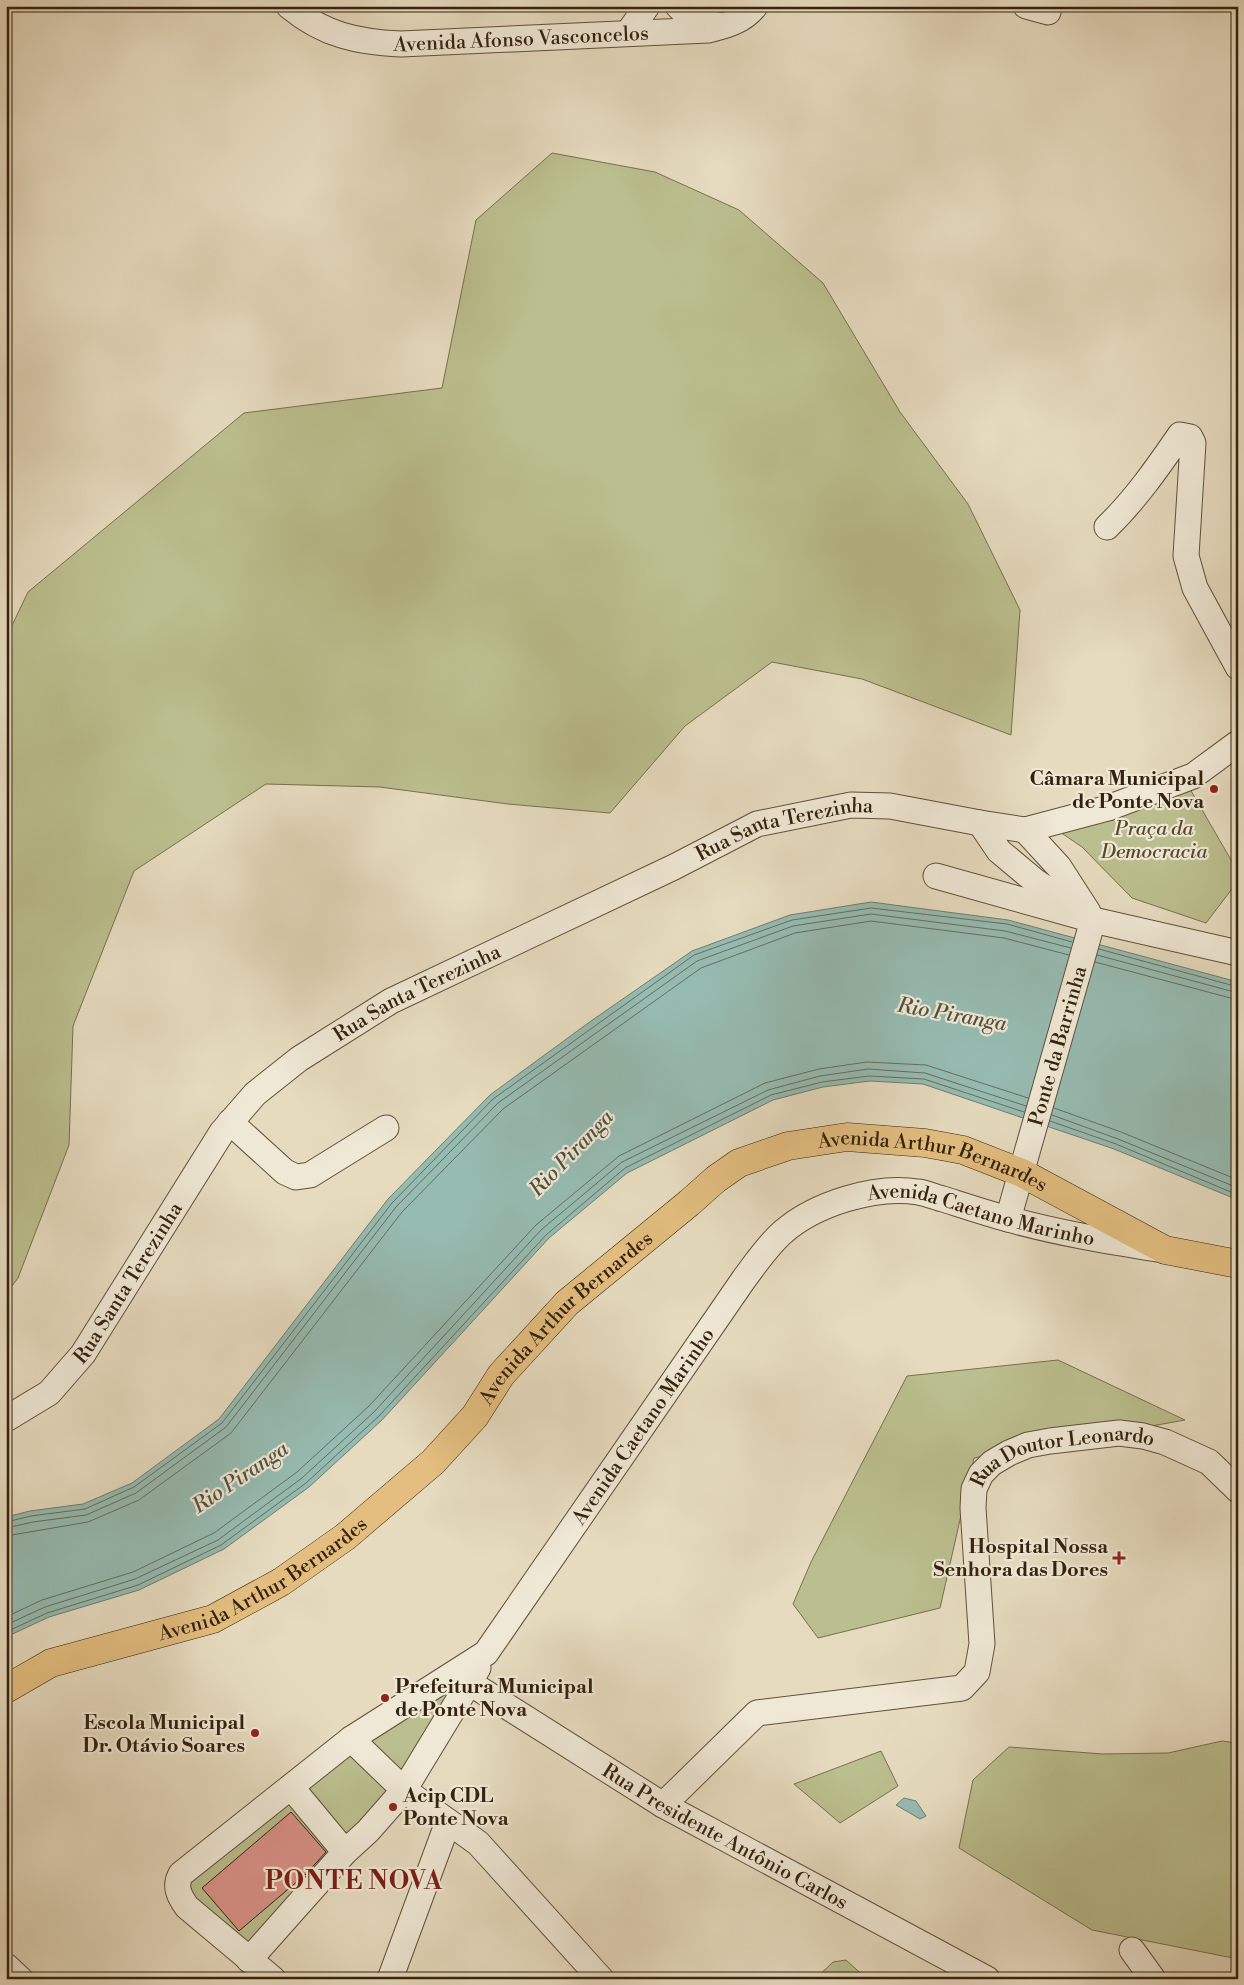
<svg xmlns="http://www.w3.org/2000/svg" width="1244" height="1985" viewBox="0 0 1244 1985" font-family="'Libre Bodoni',serif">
<rect width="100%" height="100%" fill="#e6dbbf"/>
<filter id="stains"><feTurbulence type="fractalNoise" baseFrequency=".004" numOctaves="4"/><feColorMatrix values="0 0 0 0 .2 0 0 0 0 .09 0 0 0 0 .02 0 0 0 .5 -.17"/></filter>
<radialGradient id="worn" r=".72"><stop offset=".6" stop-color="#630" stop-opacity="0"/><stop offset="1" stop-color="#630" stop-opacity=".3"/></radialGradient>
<path fill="#bbbe8e" stroke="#78704e" d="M552 153 655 172 739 210 823 283 900 412 968 504 1020 610 1011 735 862 679 772 662 685 726 610 813 508 804 380 787 266 784 134 871 73 1026 69 1145 18 1278 6 1294V638L28 592 244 413 442 388 476 220Z
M1179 770 1238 872V881L1206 923 1132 898 1082 847 1041 819Z
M1058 1360 1185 1420 974 1458 940 1608 818 1638 793 1604 811 1562 907 1376Z
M486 1653 446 1719 249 1960 180 1897 184 1870Z
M1222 1741 1238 1743V1959L1092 1930 959 1848 973 1780 1009 1747 1103 1754 1168 1753Z
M881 1751 898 1786 840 1823 794 1784Z
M846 1960 867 1979H815L833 1962Z"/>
<path fill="#96bbb1" stroke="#6f7e70" d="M871 902 1008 920 1238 982V1200L1114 1149 923 1084 870 1081 823 1087 773 1100 627 1173 549 1238 382 1420 309 1487 224 1549 139 1590 49 1617 6 1637V1517L30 1511 83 1504 132 1483 219 1419 388 1199 490 1095 591 1021 692 951 790 915Z
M904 1798 916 1801 926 1816 920 1819 896 1805Z"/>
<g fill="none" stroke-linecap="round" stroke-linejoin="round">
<path stroke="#656e60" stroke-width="1" d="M1099 949 1238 987
M1097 955 1238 993
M1095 962 1238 1000
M1054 1108 1121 1132 1238 1180
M1052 1115 1118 1139 1238 1188
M1050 1121 1116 1144 1238 1195
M6 1522 31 1516 85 1509 134 1487 222 1423 392 1203 493 1099 694 955 792 920 871 908 1007 924 1072 942
M6 1528 33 1522 86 1515 136 1493 226 1427 396 1207 498 1103 697 961 793 926 871 914 1005 931 1071 948
M6 1536 88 1522 139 1500 231 1433 402 1212 503 1109 701 968 795 933 871 921 1004 938 1069 955
M6 1617 42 1600 133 1572 214 1533 297 1472 369 1406 536 1225 619 1156 765 1083 819 1069 867 1062 926 1065 1028 1098
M6 1625 45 1607 135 1579 218 1540 302 1478 374 1412 541 1230 622 1162 768 1090 820 1076 868 1069 925 1073 1026 1106
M6 1632 47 1613 138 1585 221 1545 306 1483 379 1416 546 1235 625 1168 771 1095 822 1082 869 1076 924 1079 1024 1112"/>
</g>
<path fill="#d99187" stroke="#34220e" d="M291 1812 326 1852 306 1874 239 1931 202 1888Z"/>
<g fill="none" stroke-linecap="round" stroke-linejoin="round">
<g stroke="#60503a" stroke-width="27">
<g id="minor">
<path id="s1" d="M289 6C324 35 357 42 401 44L708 30C725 26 744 21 755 6"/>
<path d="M678 6C689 18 701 23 717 25"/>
<path d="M1026 6 1048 12"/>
<path d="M628 33 647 6"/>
<path d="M1107 527C1135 500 1158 467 1180 435L1190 437 1193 443 1186 556 1195 588 1238 667"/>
<path d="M980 823 999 851 1035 881 1075 908"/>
<path d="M1025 830 1059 867 1088 912"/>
<path d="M936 876 1093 920 1238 953"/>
<path d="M230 1122 285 1172 296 1177 310 1175 386 1128"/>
<path id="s2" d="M1008 1219 1093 920"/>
<path id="s3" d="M6 1419 49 1393 83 1354 222 1132 255 1094 299 1059 391 1001 674 867 757 824 851 805 890 806 980 823 1025 830 1108 808 1193 776 1238 743"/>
<path id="s4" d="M470 1683 663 1805 987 1979"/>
<path d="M351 1739 404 1790 478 1843 601 1979"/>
<path d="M291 1787 345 1852"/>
<path id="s5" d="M663 1805 757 1713 962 1688 977 1672 982 1644 973 1508 974 1489 981 1474 992 1463 1009 1453 1028 1445 1050 1441 1119 1433 1143 1436 1165 1442 1209 1462 1238 1490"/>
<path d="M1132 1950 1153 1979"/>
<path d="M249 1960 345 1852 368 1831 404 1790 478 1668"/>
<path d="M6 1966 20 1979"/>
<path id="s6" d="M273 1979 187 1907C179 1896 174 1886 181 1874L351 1739 486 1653 744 1279C756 1263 768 1245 783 1232 815 1204 875 1185 918 1192 926 1193 935 1197 943 1199 965 1206 986 1213 1008 1219 1058 1233 1107 1241 1157 1249"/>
<path d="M390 1979 448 1822"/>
</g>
</g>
<g stroke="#34220e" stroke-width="29">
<g id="major">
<path id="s7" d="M6 1689 51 1663 213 1619 281 1582 345 1537 433 1462 475 1416 501 1375 567 1303 689 1203 716 1179 739 1163 788 1146 847 1137 925 1143 963 1150 1022 1173 1165 1250 1238 1264"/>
</g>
</g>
<use href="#minor" stroke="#efe8d5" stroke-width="25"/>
<use href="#major" stroke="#e3be80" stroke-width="28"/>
</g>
<g fill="#8f2418" stroke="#efe8d5" stroke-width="2">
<circle cx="1214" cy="789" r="5"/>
<path d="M1116.5 1550.5h5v5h5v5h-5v5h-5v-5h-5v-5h5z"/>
<circle cx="385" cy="1698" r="5"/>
<circle cx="255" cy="1733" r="5"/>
<circle cx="393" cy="1807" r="5"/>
</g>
<g text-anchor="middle" stroke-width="4.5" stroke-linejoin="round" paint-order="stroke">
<g font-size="20" fill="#34220e" stroke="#efe8d5">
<text dy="7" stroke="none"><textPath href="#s1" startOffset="241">Avenida Afonso Vasconcelos</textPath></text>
<text dy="7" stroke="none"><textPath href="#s3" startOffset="1011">Rua Santa Terezinha</textPath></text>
<text dy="7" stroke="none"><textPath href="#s3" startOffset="606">Rua Santa Terezinha</textPath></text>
<text dy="7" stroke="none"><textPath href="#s2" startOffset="180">Ponte da Barrinha</textPath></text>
<text dy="7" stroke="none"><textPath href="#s7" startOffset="1122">Avenida Arthur Bernardes</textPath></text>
<text dy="7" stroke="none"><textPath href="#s6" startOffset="1251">Avenida Caetano Marinho</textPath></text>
<text dy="7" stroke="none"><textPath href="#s3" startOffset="186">Rua Santa Terezinha</textPath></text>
<text dy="7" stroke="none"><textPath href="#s7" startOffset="688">Avenida Arthur Bernardes</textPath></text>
<text dy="7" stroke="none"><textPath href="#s6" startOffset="801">Avenida Caetano Marinho</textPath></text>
<text dy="7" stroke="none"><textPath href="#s5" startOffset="646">Rua Doutor Leonardo</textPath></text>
<text dy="7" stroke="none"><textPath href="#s7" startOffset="282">Avenida Arthur Bernardes</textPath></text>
<text dy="7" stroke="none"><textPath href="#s4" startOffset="298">Rua Presidente Antônio Carlos</textPath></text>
</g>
<g font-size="20" font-weight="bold" fill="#34220e" stroke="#efe8d5" text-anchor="end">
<text x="1204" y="785">Câmara Municipal<tspan x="1204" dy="23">de Ponte Nova</tspan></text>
<text x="1108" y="1553">Hospital Nossa<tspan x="1108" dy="23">Senhora das Dores</tspan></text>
<text x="395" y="1693" text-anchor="start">Prefeitura Municipal<tspan x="395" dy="23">de Ponte Nova</tspan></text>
<text x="245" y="1729">Escola Municipal<tspan x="245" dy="23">Dr. Otávio Soares</tspan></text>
<text x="403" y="1802" text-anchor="start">Acip CDL<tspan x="403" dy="23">Ponte Nova</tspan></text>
</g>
<g font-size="20" font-style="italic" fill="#56492e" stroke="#efe8d5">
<text x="1154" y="835">Praça da<tspan x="1154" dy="23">Democracia</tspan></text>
</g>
<g font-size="21" font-style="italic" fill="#51503f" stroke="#efe8d5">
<text transform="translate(952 1014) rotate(10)" y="7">Rio Piranga</text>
<text transform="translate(571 1153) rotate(-46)" y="7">Rio Piranga</text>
<text transform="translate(240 1477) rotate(-34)" y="7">Rio Piranga</text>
</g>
<g font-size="25" font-weight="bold" letter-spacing="1" fill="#7a1f14" stroke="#efe8d5">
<text x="354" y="1889">PONTE NOVA</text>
</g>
</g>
<rect width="1244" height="1985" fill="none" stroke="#e6dbbf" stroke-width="25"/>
<rect x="8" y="8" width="1229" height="1970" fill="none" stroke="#34220e" stroke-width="2.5"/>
<rect x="12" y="12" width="1219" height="1960" fill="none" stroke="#34220e"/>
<rect width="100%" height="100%" filter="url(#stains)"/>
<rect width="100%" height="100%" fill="url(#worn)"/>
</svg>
